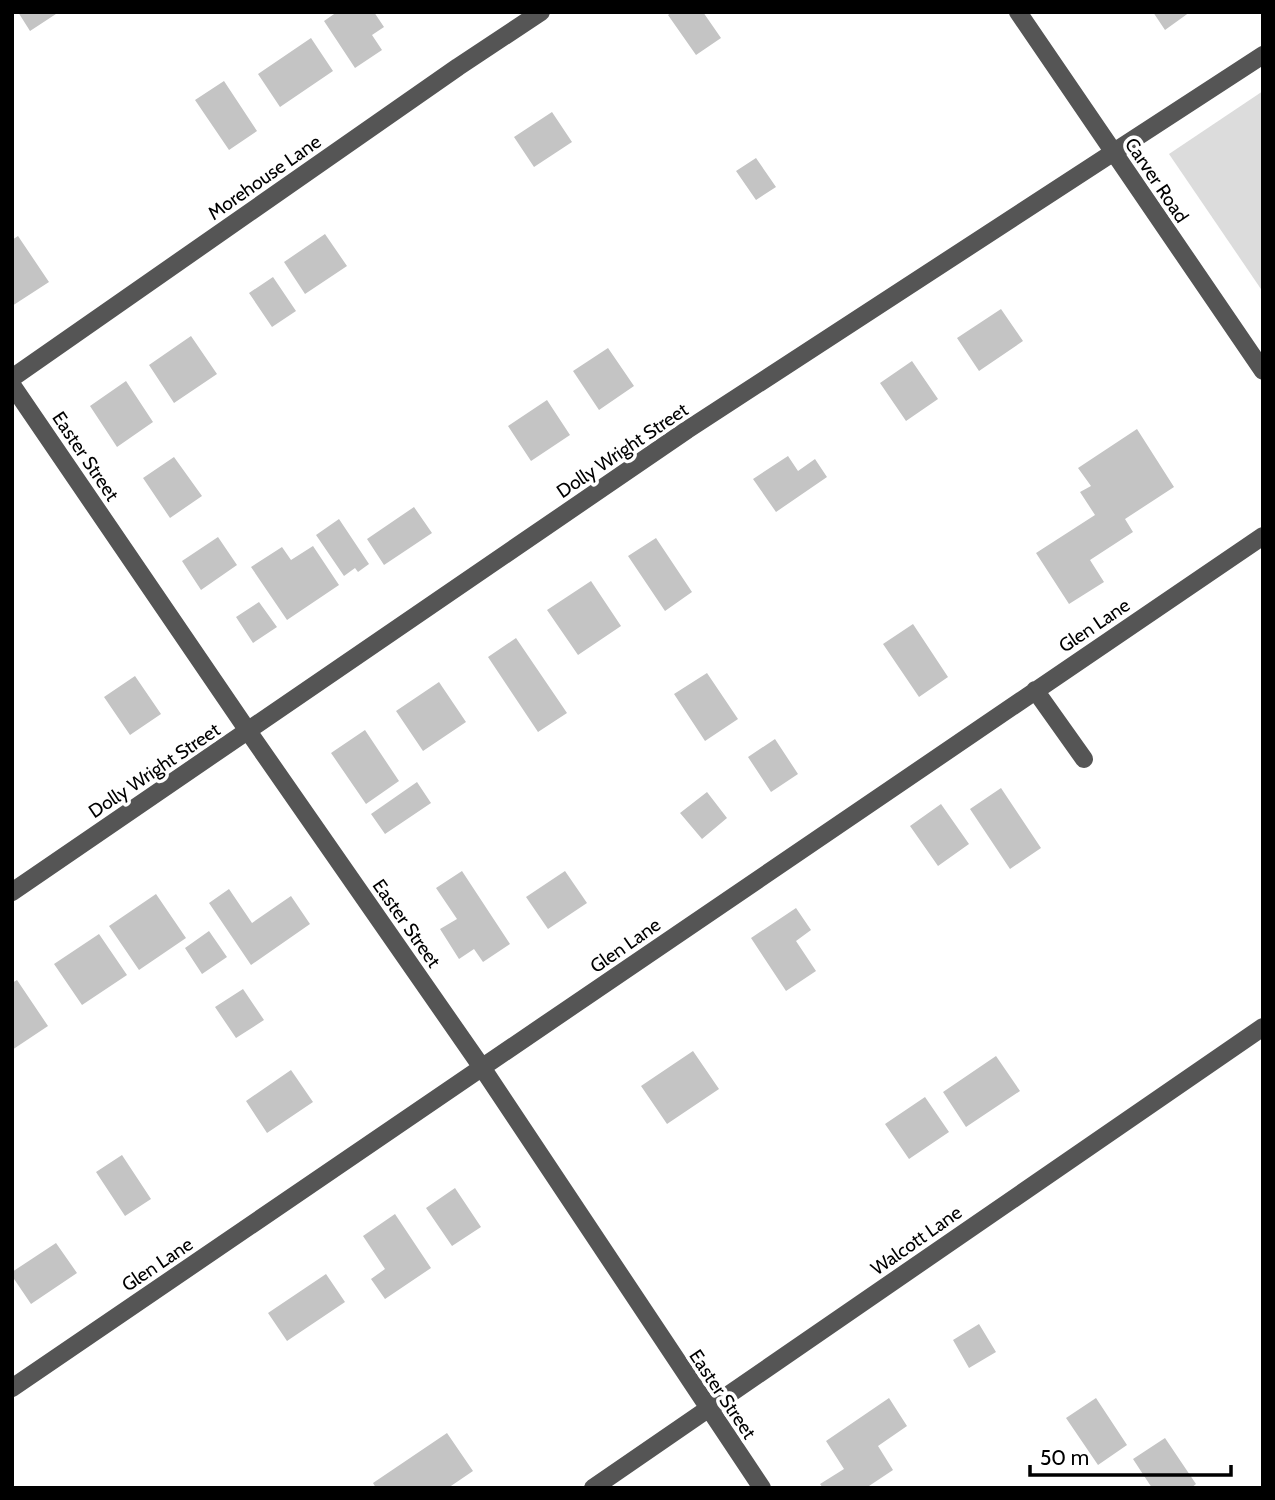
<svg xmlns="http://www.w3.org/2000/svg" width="1275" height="1500" viewBox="0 0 1275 1500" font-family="Cabin,sans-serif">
<rect width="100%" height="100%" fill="#fff"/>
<path fill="#dcdcdc" d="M1263 91V292L1169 154Z"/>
<path fill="#c4c4c4" d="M18 12H59L30 31Z
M337 12H374L384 27 372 35 382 50 355 68 324 21Z
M672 12H703L721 38 696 55 668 15Z
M1153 12H1190L1165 30Z
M311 38 333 71 280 107 258 74Z
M224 81 257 131 229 150 195 100Z
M552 112 572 142 534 167 514 137Z
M756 158 776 187 756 200 736 171Z
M325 234 347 266 305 294 284 262Z
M18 236 49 282 12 306V240Z
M273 277 296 311 272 327 249 293Z
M1001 309 1023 341 979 371 957 338Z
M191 336 217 374 174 403 149 365Z
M608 348 634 386 599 410 573 371Z
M912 361 938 399 906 421 880 383Z
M126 381 153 422 117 447 90 406Z
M547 400 570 435 531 461 508 426Z
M1137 429 1174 487 1125 519 1133 532 1090 560 1104 582 1069 604 1036 553 1095 515 1080 492 1091 486 1078 468Z
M788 456 798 471 815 459 827 477 776 512 753 479Z
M174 457 202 496 170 518 143 478Z
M414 507 432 533 384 565 367 539Z
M339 519 369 564 358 572 355 568 344 576 316 535Z
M218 537 237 565 201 590 182 561Z
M656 538 692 592 665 611 628 556Z
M313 546 339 585 287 620 251 567 282 547 291 560Z
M591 581 621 626 578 655 547 610Z
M259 602 277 627 253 643 236 617Z
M913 624 948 677 919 697 883 644Z
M516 638 567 713 538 732 488 657Z
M707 673 738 719 705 741 674 694Z
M135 676 161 714 130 735 104 697Z
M439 682 466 722 423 751 396 711Z
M365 730 399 781 366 804 331 753Z
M775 739 798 774 771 792 748 757Z
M417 782 431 803 385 834 371 814Z
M1001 788 1041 848 1010 869 970 809Z
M707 792 727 818 702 839 680 813Z
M941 804 969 844 938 866 910 826Z
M462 871 510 944 483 962 474 949 459 959 440 929 457 919 436 888Z
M565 871 587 903 548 929 526 897Z
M229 889 252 923 291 896 310 924 251 965 209 903Z
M156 894 186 938 139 970 109 926Z
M796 908 811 930 796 941 816 971 786 991 751 938Z
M209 931 227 957 202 974 185 948Z
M99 934 127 975 82 1005 54 964Z
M17 980 48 1026 12 1050V983Z
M243 989 264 1020 236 1038 215 1007Z
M693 1051 719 1089 667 1124 641 1086Z
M996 1056 1020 1091 966 1127 943 1092Z
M291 1070 313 1102 267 1133 246 1101Z
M925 1097 949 1132 909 1159 885 1124Z
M122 1155 151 1199 125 1216 96 1172Z
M455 1188 481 1227 452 1246 426 1208Z
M395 1214 431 1268 385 1299 371 1279 385 1269 363 1236Z
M56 1243 77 1273 31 1304 12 1276V1272Z
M326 1274 345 1302 287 1341 268 1313Z
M979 1324 996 1352 969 1368 953 1340Z
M889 1398 907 1426 878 1446 893 1470 866 1488H823L820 1484 844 1469 826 1441Z
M1096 1398 1127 1445 1098 1465 1066 1418Z
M447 1433 473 1471 448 1488H376L373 1483Z
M1165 1438 1196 1484 1191 1488H1152L1133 1459Z"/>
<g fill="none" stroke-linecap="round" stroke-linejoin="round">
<path stroke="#555" stroke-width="18" d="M1018 12 1263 371
M12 378 458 67 541 12
M12 385 248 731 483 1069 762 1488
M1035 690 1084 759
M12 892 687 430 1263 55
M12 1388C430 1105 844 818 1263 536
M593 1488 1263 1027"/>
</g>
<g text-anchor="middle" stroke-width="7" stroke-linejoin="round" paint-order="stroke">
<g font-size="19" fill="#000" stroke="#fff">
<text transform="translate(264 177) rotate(-35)" y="7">Morehouse Lane</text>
<text transform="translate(1157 180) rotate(56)" y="7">Carver Road</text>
<text transform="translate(622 450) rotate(-34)" y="7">Dolly Wright Street</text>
<text transform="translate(86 456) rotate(56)" y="7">Easter Street</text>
<text transform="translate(1094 625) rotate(-34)" y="7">Glen Lane</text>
<text transform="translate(154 770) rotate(-34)" y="7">Dolly Wright Street</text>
<text transform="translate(407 923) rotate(55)" y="7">Easter Street</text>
<text transform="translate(625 945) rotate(-35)" y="7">Glen Lane</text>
<text transform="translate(916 1240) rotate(-35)" y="7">Walcott Lane</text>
<text transform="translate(157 1264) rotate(-34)" y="7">Glen Lane</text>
<text transform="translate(723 1394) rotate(56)" y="7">Easter Street</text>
</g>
</g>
<rect width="1275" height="1500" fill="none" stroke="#000000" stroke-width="28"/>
<path d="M1030 1465v10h201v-10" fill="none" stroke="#000000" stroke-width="3.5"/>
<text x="1040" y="1465" font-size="21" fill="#000000" stroke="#ffffff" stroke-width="5" paint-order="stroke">50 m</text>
</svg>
